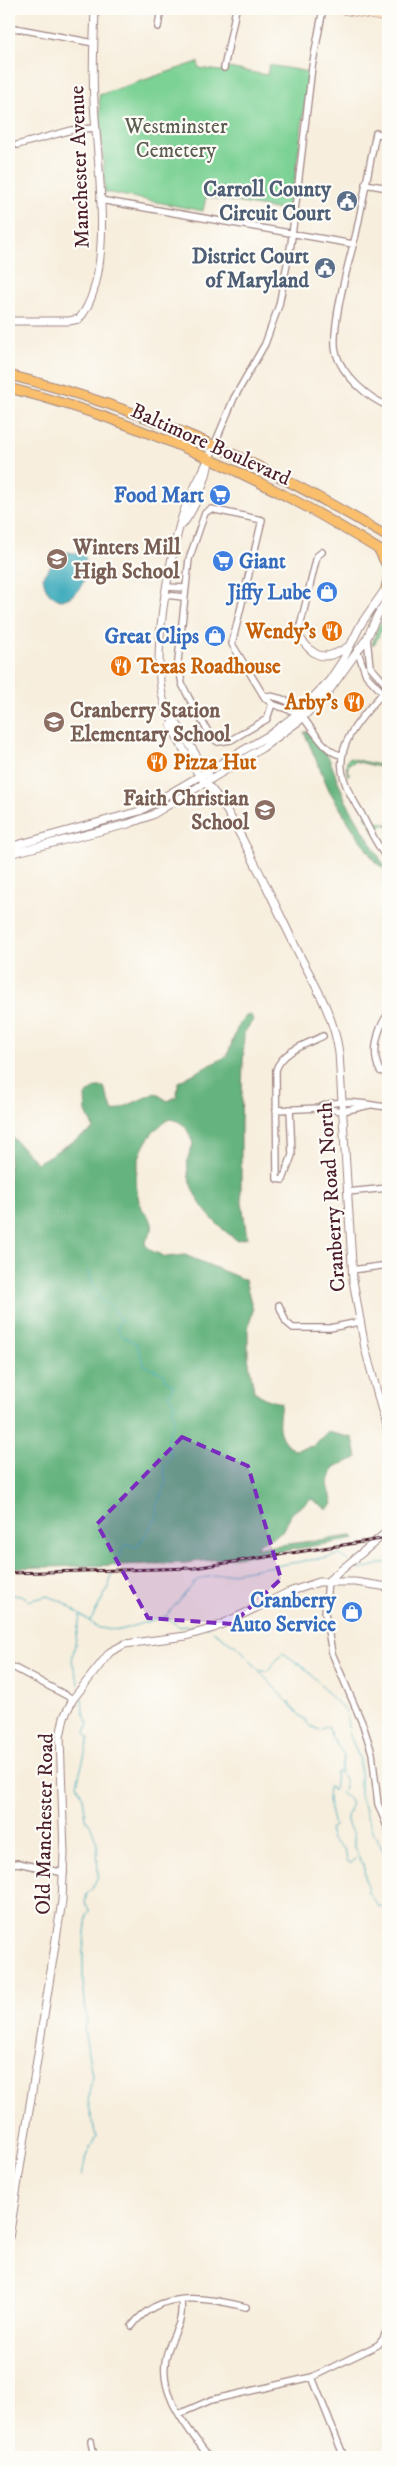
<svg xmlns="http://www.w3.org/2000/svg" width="397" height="2466" viewBox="0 0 397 2466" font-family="'IM FELL DW Pica',serif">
<rect width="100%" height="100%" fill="#fdfcf7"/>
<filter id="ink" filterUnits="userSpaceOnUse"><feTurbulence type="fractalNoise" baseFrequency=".02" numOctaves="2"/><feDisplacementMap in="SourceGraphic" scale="10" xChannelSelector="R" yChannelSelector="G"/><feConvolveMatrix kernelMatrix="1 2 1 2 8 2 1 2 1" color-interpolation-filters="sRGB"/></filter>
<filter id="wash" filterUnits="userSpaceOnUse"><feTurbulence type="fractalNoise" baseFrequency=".0096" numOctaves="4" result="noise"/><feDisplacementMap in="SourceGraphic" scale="20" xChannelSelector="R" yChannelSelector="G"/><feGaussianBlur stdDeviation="1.12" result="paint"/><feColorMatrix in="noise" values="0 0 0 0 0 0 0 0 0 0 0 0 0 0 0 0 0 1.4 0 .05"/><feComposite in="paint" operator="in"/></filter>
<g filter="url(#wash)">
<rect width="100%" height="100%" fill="#f7eedd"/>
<path fill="#7cd194" stroke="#637860" d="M198 62 199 68 220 71 228 68 267 75 269 65 309 72 294 186 287 211 206 197 203 211 105 192 99 95Z
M388 610 386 621 374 645H372L377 629Z
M349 758 388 767V769L354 761 353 763H349L347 772 351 773 348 776C346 772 345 762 349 758Z
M365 815H369V819L388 824V827L386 824 374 831Z"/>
<path fill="#65b37e" stroke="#586954" d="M304 732H308L328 756 346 801 388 872 375 862 349 823 329 790Z
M251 1015 253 1020 244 1033 241 1122V1195L247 1238 237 1240C212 1223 184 1192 188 1159 188 1154 192 1148 193 1144 188 1130 185 1121 169 1119 140 1137 130 1171 140 1204 142 1212 151 1216 152 1224 154 1233 147 1236 145 1244L152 1251 166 1257 185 1255 245 1280 253 1310 248 1329V1357L254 1391 266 1399 281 1403C278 1425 275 1436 294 1450L313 1446 327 1432 353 1438 357 1458 334 1467 328 1484 333 1504 327 1509 311 1499 292 1513 281 1533 258 1544 256 1548 352 1536 355 1539 278 1552 185 1563 9 1568V1134L37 1163 94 1129 86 1112 85 1096 96 1087H104L113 1112 155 1093 168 1101 177 1096 178 1082 227 1056 238 1026 246 1016Z"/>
<path fill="#3dabbb" stroke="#446573" d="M67 552 83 554 86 559 85 563 88 569C85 583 75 599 60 600 49 595 44 589 43 576L59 555Z"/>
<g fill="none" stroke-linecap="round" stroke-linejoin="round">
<path stroke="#3dabbb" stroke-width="1" d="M87 1270 101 1300 113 1308 121 1319 117 1329 121 1335 137 1344 145 1366 164 1374 167 1382 174 1386 169 1395 175 1406 172 1411C177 1419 172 1426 169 1434 167 1441 169 1450 171 1458L163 1467 166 1481 156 1508 158 1515 138 1546 134 1547 128 1544 124 1546 115 1567
M353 1564 359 1570 388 1562
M9 1594 26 1597 28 1601 48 1596 61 1601 99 1628 120 1630 166 1616 196 1581 202 1578 340 1555 348 1561
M166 1617 180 1627 195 1625 208 1627
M90 1622 108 1588 112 1574
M213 1631 240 1649 260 1671H267L283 1653 307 1670 346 1712 349 1733 360 1760V1796L371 1828 388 1860
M260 1672 310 1726 320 1730 328 1726 332 1738 344 1755 340 1772 344 1779 345 1788 341 1792C343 1796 347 1796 349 1800 355 1811 338 1815 354 1834V1848L363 1864 368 1892 379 1907 388 1904
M79 1684 72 1661 80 1616
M339 1772 336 1773 334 1791 329 1786 328 1801 334 1826 329 1829 332 1840 344 1849 348 1862 351 1863 357 1858
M82 2176 86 2156 96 2137 88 2101 92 2076 84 2029 87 2021 83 1982V1952L87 1915 90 1911 85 1903 87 1894 92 1889 98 1876 97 1844 92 1829 86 1818 83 1798 77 1784 89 1738 85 1733 88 1724 83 1712 82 1699"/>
</g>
</g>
<g filter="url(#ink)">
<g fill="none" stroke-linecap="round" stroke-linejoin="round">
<g stroke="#a08684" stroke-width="8">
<path id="minor" d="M9 27 94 43
M158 27 161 9
M224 68 236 9
M388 136 376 133C369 167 363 201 356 234 349 261 330 328 336 353 342 375 368 398 388 406
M17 145 72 130 95 128
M365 184 388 188
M100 200 353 244
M213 448 234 398 265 344 279 305 291 244 312 67 323 9
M167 587 185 588
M166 595 183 597
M298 635 317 556 322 552
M367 638 370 666 388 687
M358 652 366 675 383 693
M388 687C367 712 332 743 344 779 347 791 355 803 361 813 369 829 377 846 388 860
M263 695C273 696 284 698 293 705 306 717 324 755 342 755
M272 704 267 719 231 740 218 742 211 737 189 698 182 684 178 661 189 559 205 513 211 509 262 520 232 644 265 698 272 704 298 713
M388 1014C377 1029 371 1054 380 1071L388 1073
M319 1108C338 1097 367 1105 388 1107
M290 1109 292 1155 283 1180 277 1179 276 1070C282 1051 307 1044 323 1036
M276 1110 319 1108 343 1111 370 1105
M347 1192 388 1188
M352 1270 388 1265
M279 1305 286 1322 293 1328H330L359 1322
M328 1581 325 1613 332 1653 363 1725 372 1753 378 1804 388 1829
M9 1665 73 1699
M9 1864 18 1863 64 1873
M181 2300C183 2326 175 2328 168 2350 154 2390 187 2427 209 2457
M132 2326C159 2289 207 2297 246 2307
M312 2377 344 2457
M179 2414 211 2400 312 2377 378 2345 383 2339 388 2328
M91 2441 94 2457"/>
</g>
<g stroke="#a08684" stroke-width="9">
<path id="tertiary" d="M9 321H69L79 319C117 274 96 157 94 101 92 70 94 39 95 9
M182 525C194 511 208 477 209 459
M298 635C314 658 324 663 349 646
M173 720 171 726C179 740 193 770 204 781 213 790 220 800 227 811 254 858 276 907 299 954 316 987 334 1016 339 1053L353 1280 365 1348 388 1433
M209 776 177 724C140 693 170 558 182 517 189 494 203 474 212 451
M9 847 140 811 271 734 298 713 329 681 343 660 361 624 388 585
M9 854 128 824 152 815 262 748 299 721 329 691 367 638 378 614 388 598
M328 1581 388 1531
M9 2238 62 1901 64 1853 60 1737 64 1717 73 1699 110 1652 125 1644 186 1636 214 1628 289 1592 319 1582H355L388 1587"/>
</g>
<g stroke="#a08684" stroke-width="9">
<path id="secondary" d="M339 9 388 18"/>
</g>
<g stroke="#a08684" stroke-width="11">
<path id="trunk" d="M9 375C149 410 264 463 388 537
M9 388C111 414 210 455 303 505 332 521 360 538 388 555
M379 550 388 568
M386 588 388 579"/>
</g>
<use href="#minor" stroke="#fff" stroke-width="5.5"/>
<use href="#tertiary" stroke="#fff" stroke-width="7"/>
<use href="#secondary" stroke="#fde5c5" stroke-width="8"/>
<use href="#trunk" stroke="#f9bf6d" stroke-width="9"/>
<g stroke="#4a1f2b" stroke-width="3">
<path id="rail" d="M9 1573 194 1568 388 1538"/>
</g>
<use href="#rail" stroke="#fdfcf7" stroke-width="1" stroke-dasharray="4" stroke-linecap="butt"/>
</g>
</g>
<path fill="#7b2cbf" fill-opacity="0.2" stroke="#7b2cbf" stroke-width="4" stroke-dasharray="10 6" stroke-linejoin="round" d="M182 1437 248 1466 281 1579 232 1624 148 1618 97 1524Z"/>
<defs>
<g id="civic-disc" transform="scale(1.125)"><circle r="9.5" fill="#5c6f8a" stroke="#fdfcf7"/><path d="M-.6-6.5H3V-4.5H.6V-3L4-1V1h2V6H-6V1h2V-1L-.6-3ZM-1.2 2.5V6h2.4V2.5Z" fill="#fff"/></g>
<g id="supermarket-disc" transform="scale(1.125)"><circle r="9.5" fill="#3f7fe0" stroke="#fdfcf7"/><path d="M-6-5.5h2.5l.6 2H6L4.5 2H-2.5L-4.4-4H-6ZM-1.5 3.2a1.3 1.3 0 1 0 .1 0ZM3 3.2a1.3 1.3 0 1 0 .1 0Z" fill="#fff"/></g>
<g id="school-disc" transform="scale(1.125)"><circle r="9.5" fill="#8d6e63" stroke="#fdfcf7"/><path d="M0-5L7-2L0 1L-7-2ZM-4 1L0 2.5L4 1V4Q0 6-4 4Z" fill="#fff"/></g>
<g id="shop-disc" transform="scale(1.125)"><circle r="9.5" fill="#3f7fe0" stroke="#fdfcf7"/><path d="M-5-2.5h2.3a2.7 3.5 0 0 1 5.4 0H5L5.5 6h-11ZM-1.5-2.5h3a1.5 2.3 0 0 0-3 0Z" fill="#fff"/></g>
<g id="restaurant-disc" transform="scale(1.125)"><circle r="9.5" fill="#e8710a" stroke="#fdfcf7"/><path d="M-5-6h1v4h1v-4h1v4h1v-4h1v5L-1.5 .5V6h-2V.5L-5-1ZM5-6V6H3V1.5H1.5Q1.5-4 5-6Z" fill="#fff"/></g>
</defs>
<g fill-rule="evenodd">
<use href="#civic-disc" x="347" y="201"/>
<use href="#civic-disc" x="325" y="268"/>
<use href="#supermarket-disc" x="220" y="495"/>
<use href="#school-disc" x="57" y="559"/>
<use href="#supermarket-disc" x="223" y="561"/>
<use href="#shop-disc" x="327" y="592"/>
<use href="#restaurant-disc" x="332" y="631"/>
<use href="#shop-disc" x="215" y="636"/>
<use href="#restaurant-disc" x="121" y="666"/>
<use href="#restaurant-disc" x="354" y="702"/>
<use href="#school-disc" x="54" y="722"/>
<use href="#restaurant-disc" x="157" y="762"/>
<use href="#school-disc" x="265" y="810"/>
<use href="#shop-disc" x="352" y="1612"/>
</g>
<g text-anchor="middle" stroke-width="4.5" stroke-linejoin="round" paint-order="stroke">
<g font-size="21" fill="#5c5d50" stroke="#fdfcf7">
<text x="176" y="133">Westminster<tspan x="176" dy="24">Cemetery</tspan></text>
</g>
<g font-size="21" fill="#4a1f2b" stroke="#fdfcf7">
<text transform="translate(79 167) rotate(-92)" y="7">Manchester Avenue</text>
<text transform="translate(211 444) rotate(24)" y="7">Baltimore Boulevard</text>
<text transform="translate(331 1197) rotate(-94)" y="7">Cranberry Road North</text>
<text transform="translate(44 1824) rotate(-89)" y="7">Old Manchester Road</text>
</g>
<g font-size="21" font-weight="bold" fill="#4e5e75" stroke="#fdfcf7" text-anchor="end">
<text x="331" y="196">Carroll County<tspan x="331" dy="24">Circuit Court</tspan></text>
<text x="309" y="263">District Court<tspan x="309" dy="24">of Maryland</tspan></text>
</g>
<g font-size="21" font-weight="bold" fill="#366cbe" stroke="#fdfcf7" text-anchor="end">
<text x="204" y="502">Food Mart</text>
<text x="239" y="568" text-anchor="start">Giant</text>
<text x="311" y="599">Jiffy Lube</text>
<text x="199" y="643">Great Clips</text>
<text x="336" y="1607">Cranberry<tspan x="336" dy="24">Auto Service</tspan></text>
</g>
<g font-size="21" font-weight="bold" fill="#785e54" stroke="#fdfcf7" text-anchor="start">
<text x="73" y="554">Winters Mill<tspan x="73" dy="24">High School</tspan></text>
<text x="70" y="717">Cranberry Station<tspan x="70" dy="24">Elementary School</tspan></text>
<text x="249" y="805" text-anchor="end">Faith Christian<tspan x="249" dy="24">School</tspan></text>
</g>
<g font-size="21" font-weight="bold" fill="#c56008" stroke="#fdfcf7" text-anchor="end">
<text x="316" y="638">Wendy's</text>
<text x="137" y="673" text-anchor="start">Texas Roadhouse</text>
<text x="338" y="709">Arby's</text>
<text x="173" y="769" text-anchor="start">Pizza Hut</text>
</g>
</g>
<rect width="397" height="2466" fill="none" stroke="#fdfcf7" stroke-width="30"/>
</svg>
